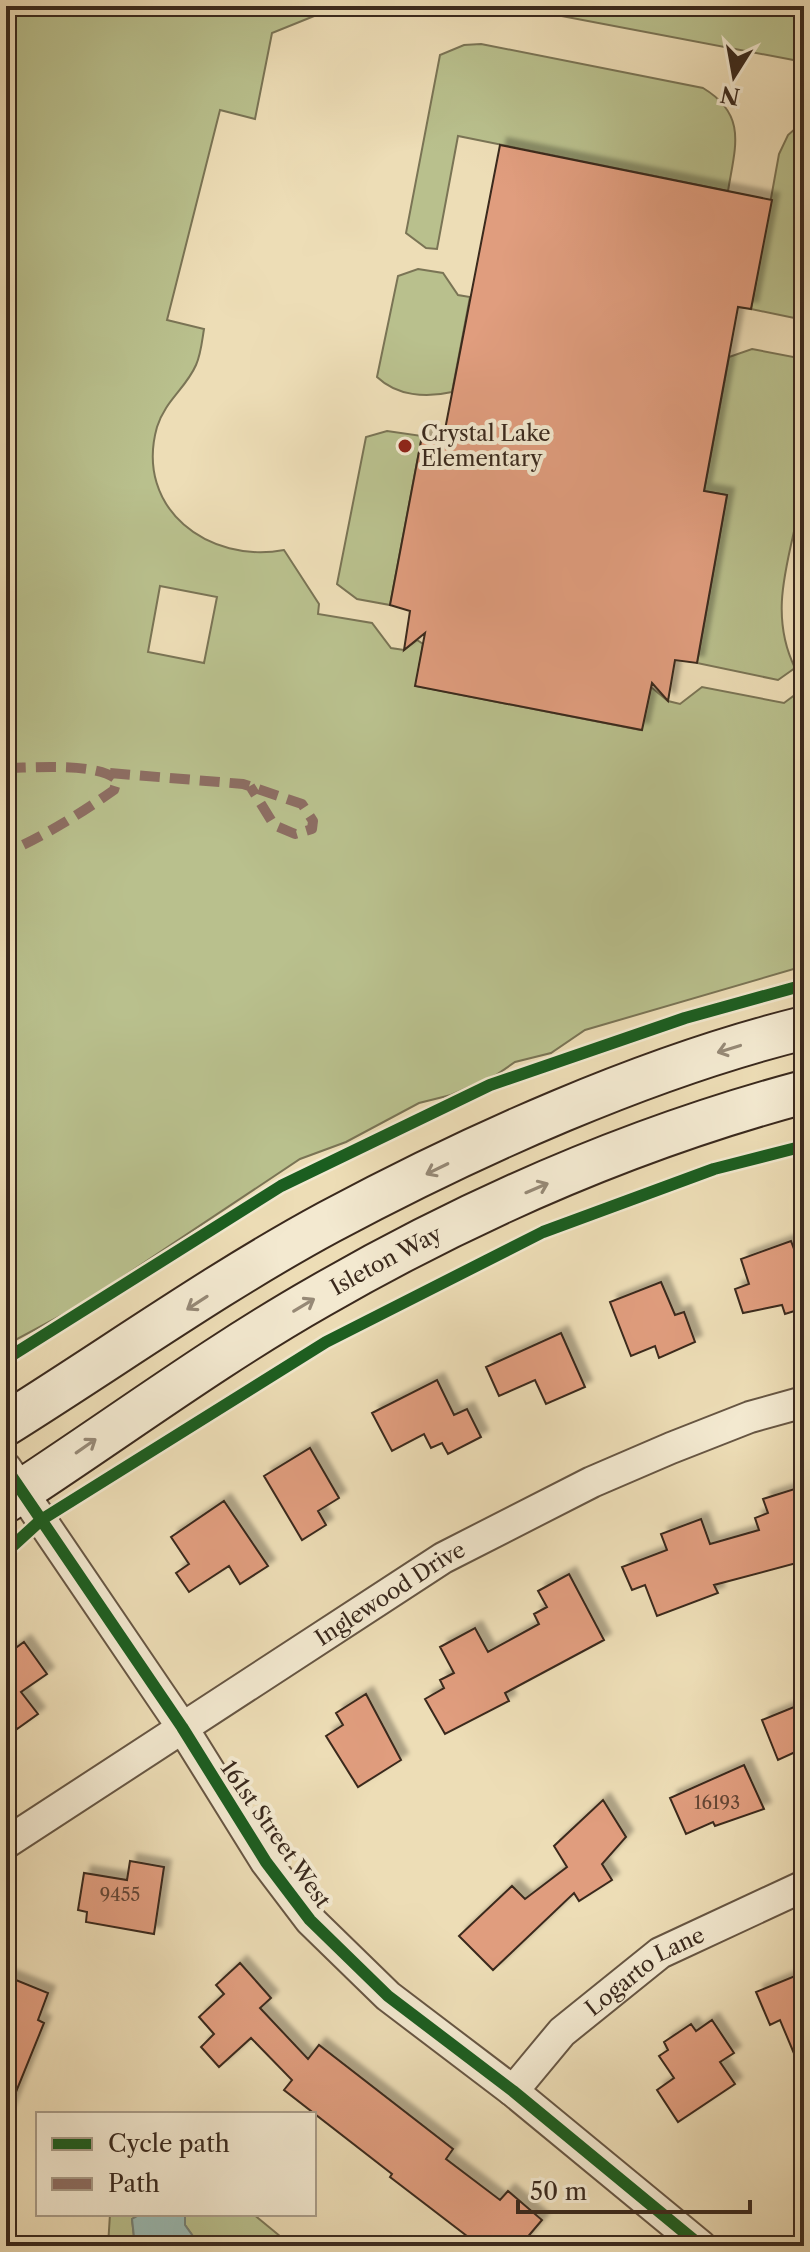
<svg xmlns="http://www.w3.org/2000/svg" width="810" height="2252" viewBox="0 0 810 2252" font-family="'Libre Caslon Text',serif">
<defs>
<filter id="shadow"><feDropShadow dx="7" dy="-7" stdDeviation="2" flood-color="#0004"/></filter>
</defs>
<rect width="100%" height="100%" fill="#edddb6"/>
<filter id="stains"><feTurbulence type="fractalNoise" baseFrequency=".0025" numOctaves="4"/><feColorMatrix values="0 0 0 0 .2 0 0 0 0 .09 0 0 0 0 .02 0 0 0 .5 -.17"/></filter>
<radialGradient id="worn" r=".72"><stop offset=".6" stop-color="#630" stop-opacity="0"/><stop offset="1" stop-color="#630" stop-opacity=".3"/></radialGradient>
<path fill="#b9c08d" stroke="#7a7455" stroke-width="2" fill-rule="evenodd" d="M6 6H339L272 33 255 119 220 110 167 320 204 329C202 341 201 354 196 365 186 388 165 401 157 427 134 509 209 564 284 550L319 604 318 614 372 623 391 648 404 650 417 640 423 644 416 686 641 730 651 687 668 701 680 704 702 687 784 703 804 688V966L585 1030 551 1053 515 1062 496 1075 451 1095 419 1103 346 1142 300 1159 79 1306 6 1345ZM160 586 217 597 204 663 148 652Z
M509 6H804V62Z
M481 44 703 88C748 115 735 147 728 191L458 136 437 249 426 248 406 233 440 55 464 45Z
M804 121V320L751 309 779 154 788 135Z
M418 269 443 273 458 295 470 297 452 392C426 398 397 396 377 377L398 276Z
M752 349 804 359C804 397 807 437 804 476 798 542 763 603 795 668L778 680 697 663 727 495 704 491 729 357Z
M387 431 422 436 390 605 357 599 337 584 366 437Z
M110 2214H141L132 2219 135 2246H108Z
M185 2214H253L292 2246H200L185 2225Z"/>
<path fill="#9abbb4" stroke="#748178" stroke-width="2" d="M141 2214H185V2225L200 2246H135L132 2219Z"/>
<path fill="#e09d7e" stroke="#3a291d" stroke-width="2" filter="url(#shadow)" d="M500 145 772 200 751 309 738 307 704 491 727 495 697 663 675 660 668 701 652 683 642 730 415 686 425 633 404 650 410 611 390 605 422 436 443 440Z
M791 1241 804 1276V1308L785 1314 782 1305 743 1313 735 1289 749 1284 741 1259Z
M661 1282 675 1315 684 1312 695 1342 659 1358 655 1346 631 1356 610 1302Z
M561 1333 585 1387 546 1404 535 1380 499 1396 486 1367Z
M437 1380 454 1415 467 1409 481 1437 448 1454 442 1443 431 1448 424 1434 392 1451 372 1413Z
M310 1448 339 1498 318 1511 326 1525 302 1540 264 1476Z
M804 1486V1561L714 1585 718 1593 657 1616 645 1585 632 1590 622 1567 667 1550 661 1534 701 1519 710 1544 759 1530 755 1518 768 1513 763 1499Z
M224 1501 268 1566 240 1584 229 1566 189 1592 176 1573 189 1564 171 1537Z
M569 1574 604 1640 505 1693 509 1701 445 1734 425 1699 444 1688 440 1680 454 1673 440 1647 475 1628 488 1652 539 1624 534 1614 547 1607 538 1591Z
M24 1642 47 1674 21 1692 38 1714 17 1729 6 1713V1655Z
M366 1694 401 1760 358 1787 326 1736 343 1725 336 1713Z
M804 1703V1748L778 1760 762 1720Z
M744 1765 764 1809 715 1826 713 1822 686 1834 670 1798Z
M603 1800 626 1837 602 1864 612 1880 579 1901 574 1893 493 1970 459 1936 512 1886 525 1899 567 1867 554 1846Z
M130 1861 164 1867 154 1934 86 1922 87 1912 78 1910 84 1873 127 1880Z
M240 1963 271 1998 260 2008 308 2059 319 2045 453 2149 446 2159 500 2200 508 2191 542 2220 520 2246H480L390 2177 392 2174 284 2090 292 2080 251 2038 219 2067 201 2047 214 2034 199 2017 224 1994 216 1985Z
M6 1976 48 1993 38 2020 44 2023 7 2114Z
M795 1976 804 1998 803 2075 780 2020 770 2025 756 1992Z
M712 2020 734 2053 720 2062 735 2084 678 2122 657 2090 674 2078 659 2056 668 2050 664 2042 691 2024 696 2031Z"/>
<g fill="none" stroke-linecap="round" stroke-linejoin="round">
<g stroke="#675643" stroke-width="34">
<g id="street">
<path d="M6 1468 182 1727 266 1862 310 1920 388 1996 513 2091 701 2246"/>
<path id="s1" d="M6 1843 443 1558 592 1482 671 1448 750 1417 804 1402"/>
<path id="s2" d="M513 2091 562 2032 660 1953 804 1886"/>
</g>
</g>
<g stroke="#3a291d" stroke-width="46">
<g id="secondary">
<path d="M6 1424C113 1357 218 1282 329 1222 473 1145 646 1067 804 1028"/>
<path id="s3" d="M6 1501C111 1433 211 1358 320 1296 471 1209 636 1137 804 1092"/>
</g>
</g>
<use href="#street" stroke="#f3e9d0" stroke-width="30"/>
<use href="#secondary" stroke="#f3e9d0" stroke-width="42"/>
<path stroke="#8d6e63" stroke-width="10" stroke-dasharray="20 10" stroke-linecap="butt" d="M6 768C32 768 99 762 117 780L114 790C80 814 44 836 6 853
M110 773 243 784 302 804 313 821 312 829 295 834 274 825 250 786"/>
<g stroke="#f3e9d0" stroke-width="17">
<path id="cycleway" d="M6 1359 281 1186 490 1085 685 1018 804 985
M6 1468 182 1727 266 1862 310 1920 388 1996 513 2091 701 2246
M6 1552 41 1520 326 1342 543 1232 714 1169 804 1146"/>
</g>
<use href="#cycleway" stroke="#1b5e20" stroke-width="12"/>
</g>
<defs><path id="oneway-shaft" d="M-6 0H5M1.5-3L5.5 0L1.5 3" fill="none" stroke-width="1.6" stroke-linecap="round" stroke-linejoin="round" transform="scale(2)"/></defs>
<g stroke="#968976">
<use href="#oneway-shaft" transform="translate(729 1049) rotate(163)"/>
<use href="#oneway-shaft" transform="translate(437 1169) rotate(154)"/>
<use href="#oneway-shaft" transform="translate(537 1188) rotate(-23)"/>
<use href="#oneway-shaft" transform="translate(197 1303) rotate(147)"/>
<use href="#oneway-shaft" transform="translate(304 1305) rotate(-31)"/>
<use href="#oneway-shaft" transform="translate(86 1446) rotate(-35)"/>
</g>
<circle fill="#8f2418" stroke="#f3e9d0" stroke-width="3" cx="405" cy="446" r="8"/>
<g text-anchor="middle" stroke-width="8" stroke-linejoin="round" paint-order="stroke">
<g font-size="18" fill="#644635">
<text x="717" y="1809">16193</text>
<text x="120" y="1901">9455</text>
</g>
<g font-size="22" fill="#3a291d" stroke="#f3e9d0" text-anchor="start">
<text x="421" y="441">Crystal Lake<tspan x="421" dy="25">Elementary</tspan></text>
</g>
<g font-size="22" fill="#3a291d" stroke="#f3e9d0">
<text dy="8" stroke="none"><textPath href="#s3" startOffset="450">Isleton Way</textPath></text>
<text dy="8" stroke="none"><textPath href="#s1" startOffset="458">Inglewood Drive</textPath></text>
<text transform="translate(276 1834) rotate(55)" y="8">161st Street West</text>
<text dy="8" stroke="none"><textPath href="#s2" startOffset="180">Logarto Lane</textPath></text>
</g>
</g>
<rect width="810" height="2252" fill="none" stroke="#edddb6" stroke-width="32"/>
<rect x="8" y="8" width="794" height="2236" fill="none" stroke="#3a291d" stroke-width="4"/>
<rect x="16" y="16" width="778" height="2220" fill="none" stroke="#3a291d" stroke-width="2"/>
<rect x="36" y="2112" width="280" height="104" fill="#f3e9d0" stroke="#a99c88" stroke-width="2"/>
<rect x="52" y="2138" width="40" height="12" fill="#1b5e20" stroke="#a99c88" stroke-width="2"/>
<text x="108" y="2152" font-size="24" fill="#3a291d">Cycle path</text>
<rect x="52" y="2178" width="40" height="12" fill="#8d6e63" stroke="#a99c88" stroke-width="2"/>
<text x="108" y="2192" font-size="24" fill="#3a291d">Path</text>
<g transform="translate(734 76) rotate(191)" stroke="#f3e9d0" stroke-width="6" paint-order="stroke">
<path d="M0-6L14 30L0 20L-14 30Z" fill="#3a291d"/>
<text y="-12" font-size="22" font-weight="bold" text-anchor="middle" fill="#3a291d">N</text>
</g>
<path d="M518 2200v12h232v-12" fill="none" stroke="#3a291d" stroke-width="4"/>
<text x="530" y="2200" font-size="24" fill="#3a291d" stroke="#f3e9d0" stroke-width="6" paint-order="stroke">50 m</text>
<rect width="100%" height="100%" filter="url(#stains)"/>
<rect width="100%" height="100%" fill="url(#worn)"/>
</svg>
